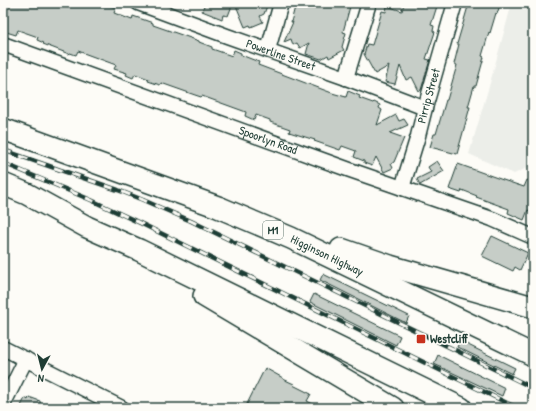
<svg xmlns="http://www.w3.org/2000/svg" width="536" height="411" viewBox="0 0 536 411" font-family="'Patrick Hand',sans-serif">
<rect width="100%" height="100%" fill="#fdfcf7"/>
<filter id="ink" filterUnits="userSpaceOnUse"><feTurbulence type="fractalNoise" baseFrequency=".025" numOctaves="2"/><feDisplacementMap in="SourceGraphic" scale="8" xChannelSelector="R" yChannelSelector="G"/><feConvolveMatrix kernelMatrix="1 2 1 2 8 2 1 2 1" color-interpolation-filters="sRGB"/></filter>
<g filter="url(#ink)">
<path fill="#eceee9" d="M512 3H533V165L514 174 469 154 490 83Z"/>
<path fill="#c6cdc7" stroke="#1f3d34" d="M3 3H48L58 7 59 3H107L111 4 110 6 116 8 114 13 132 20 133 16 153 23V25L199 41V42L212 47V49L218 51 232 56 234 50 241 53V55L259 62 258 65 332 93 346 97 348 91 360 96 359 98 373 103 374 102 380 105 379 108 382 110 377 125 396 115 399 121 404 119 408 125 390 133 404 138 394 162 391 164 393 168 384 172 376 157 372 166 364 163V161L354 157 356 151 342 146 340 150 314 141 315 140 289 132 290 129 270 122V120L256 115 254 120 245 116 246 112 202 96 201 97 195 95 161 83 160 85 148 81 149 79 135 74 133 78 126 75 127 73 114 69 116 65 78 51 76 55 70 53 69 54 43 44 44 43 37 40 38 37 18 30 16 35 3 31 6 20 3 19 7 9 3 8Z
M205 3H233L228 16 223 15 222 19 202 11Z
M235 3H268L264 14 260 16 263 22 251 27 250 25 245 27Z
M296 3H306L315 5V3H351L343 32 346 33 342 47 344 50 329 58 328 55 321 59 306 54 309 43 300 48 297 43 293 45 291 39 284 42 293 22H291Z
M404 3H438L431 25 434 26 433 31 435 32 426 59 430 60 421 90 419 91 412 77 406 80 400 66 395 84 385 82 389 66 375 74 364 54 367 44 372 45 382 11 386 12 387 6 402 11Z
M469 3H495L500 5 497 14 496 13 490 33 489 32 482 56 484 57 476 86H474L468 107H470L457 154 430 147 434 134H436L446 100H447L457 65 454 64 459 44H457Z
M437 161 444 171 420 185 417 179 431 172 428 167Z
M458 164 503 180 524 187 527 180 533 182V213L528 210 524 220 508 213 509 209 476 197 477 196 462 190 461 193 449 189Z
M492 236 528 253 520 270 515 267 513 271 482 256Z
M323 274 409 316 406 323 320 280Z
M314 294 400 336 396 345 310 302Z
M460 341 515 368 512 374 457 347Z
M438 355 505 388 502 396 434 364Z
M265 368 283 378V379L294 384 293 385 311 394 307 401 321 408H245Z
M29 397 40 401 41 408H20L25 398 28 400Z"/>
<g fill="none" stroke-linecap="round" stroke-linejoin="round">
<g stroke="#1f3d34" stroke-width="17">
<g id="minor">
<path id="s1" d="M138 3 227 36 346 78 425 108"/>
<path id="s2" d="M3 44 350 170 492 219 533 237"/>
<path d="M268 50 281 3"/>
<path d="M346 78 369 3"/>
<path id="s3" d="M402 188 418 136 425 108 455 3"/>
<path d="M3 348 122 408"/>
<path d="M3 405 26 359"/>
</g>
</g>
<g stroke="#1f3d34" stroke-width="24">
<g id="highway">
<path id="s4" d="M3 129 218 207 291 238 533 355"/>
<path d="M3 184 27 194 87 227 139 250 461 408"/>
<path d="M341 249 390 266 533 307"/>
<path d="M204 296 393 408"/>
</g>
</g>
<use href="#minor" stroke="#fdfcf7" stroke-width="14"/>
<use href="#highway" stroke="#fdfcf7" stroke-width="21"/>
<g stroke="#1f3d34" stroke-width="4.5">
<path id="rail" d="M3 150 118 190 143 200 191 221 533 388
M3 163 91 200 140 223 517 408"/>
</g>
<use href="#rail" stroke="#fdfcf7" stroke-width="3" stroke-dasharray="9" stroke-linecap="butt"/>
</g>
</g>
<rect fill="#c8321e" stroke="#fdfcf7" stroke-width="1.5" x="416" y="334" width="10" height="10" rx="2"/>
<g text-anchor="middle" stroke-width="3.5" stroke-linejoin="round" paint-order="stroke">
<rect fill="#fdfcf7" stroke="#62766e" stroke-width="1" x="263" y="221" width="20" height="18" rx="3"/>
<g font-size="11" font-weight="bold" fill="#1f3d34">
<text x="273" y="234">M1</text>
</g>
<g font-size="12" fill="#1f3d34" stroke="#fdfcf7">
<text dy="4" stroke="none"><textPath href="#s1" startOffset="152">Powerline Street</textPath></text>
<text dy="4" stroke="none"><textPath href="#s3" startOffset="96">Pirrip Street</textPath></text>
<text dy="4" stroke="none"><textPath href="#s2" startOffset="282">Spoorlyn Road</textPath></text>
<text dy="4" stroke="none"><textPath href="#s4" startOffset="348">Higginson Highway</textPath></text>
</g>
<g font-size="12" font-weight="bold" fill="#1f3d34" stroke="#fdfcf7" text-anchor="start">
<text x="430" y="343">Westcliff</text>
</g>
</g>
<rect width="536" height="411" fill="none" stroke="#fdfcf7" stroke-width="16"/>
<rect x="8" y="8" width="520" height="395" fill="none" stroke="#1f3d34" stroke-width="1.5" filter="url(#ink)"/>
<g transform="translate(42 369) rotate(187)" stroke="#fdfcf7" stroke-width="3" paint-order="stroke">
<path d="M0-3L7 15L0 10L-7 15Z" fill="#1f3d34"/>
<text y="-6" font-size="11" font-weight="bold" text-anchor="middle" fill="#1f3d34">N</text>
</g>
</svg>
